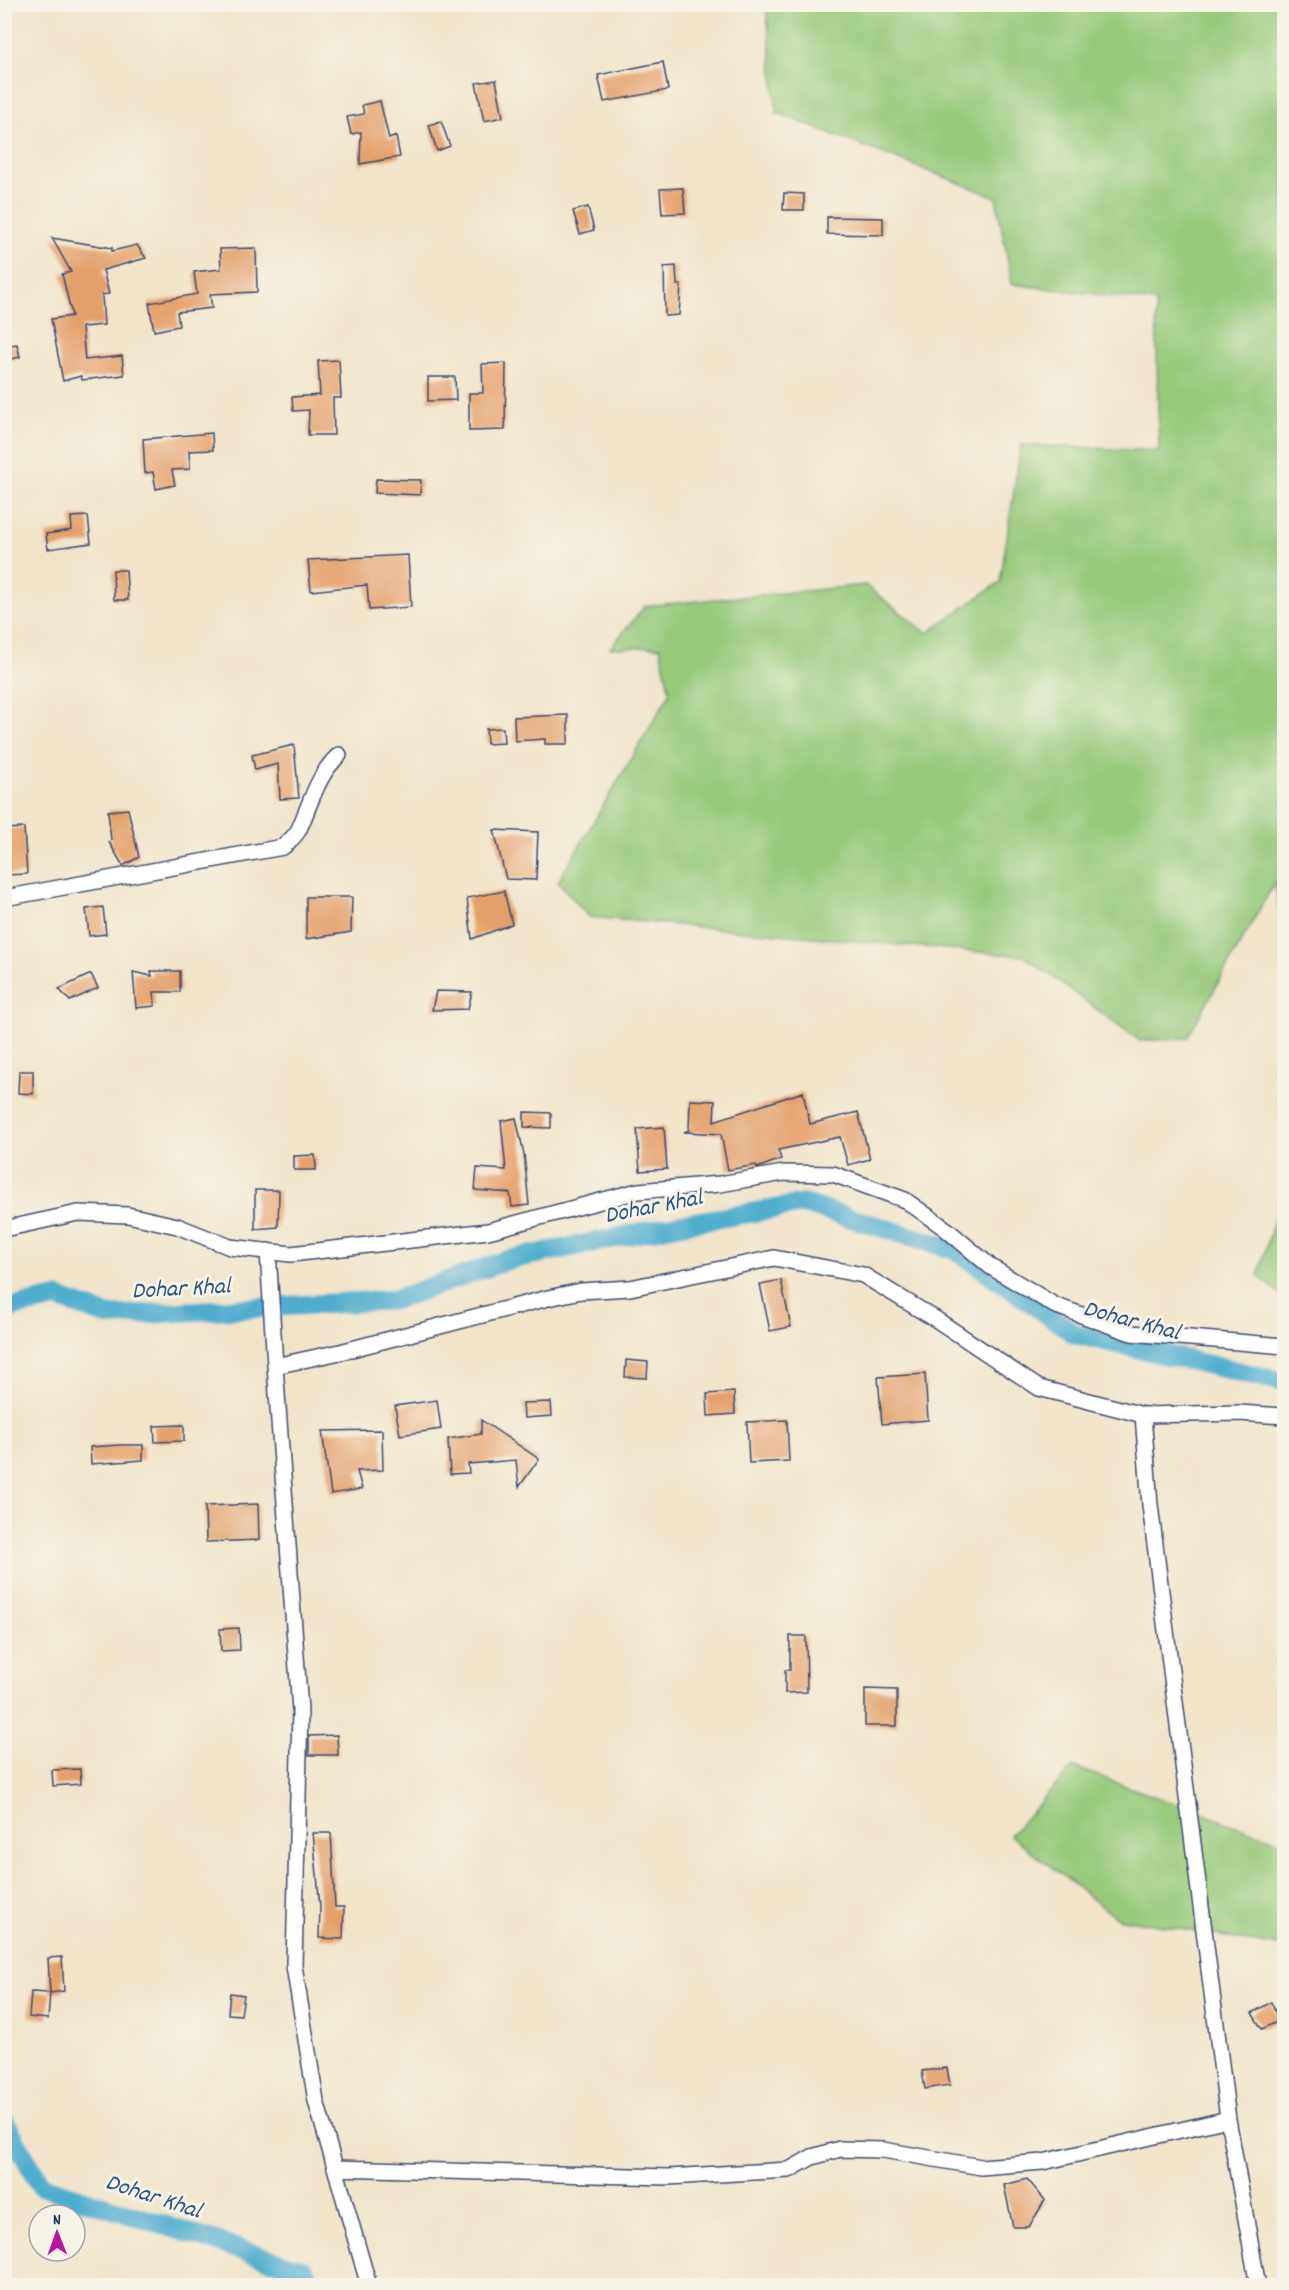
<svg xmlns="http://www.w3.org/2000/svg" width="1289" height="2290" viewBox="0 0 1289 2290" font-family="Dekko,sans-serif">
<rect width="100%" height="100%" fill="#f7f3e8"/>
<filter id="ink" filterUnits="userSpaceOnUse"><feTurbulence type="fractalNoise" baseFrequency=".0167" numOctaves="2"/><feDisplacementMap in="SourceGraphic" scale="12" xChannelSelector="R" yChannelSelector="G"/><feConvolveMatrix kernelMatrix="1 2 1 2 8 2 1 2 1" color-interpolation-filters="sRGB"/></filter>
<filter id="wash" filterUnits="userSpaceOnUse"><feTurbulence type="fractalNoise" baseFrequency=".008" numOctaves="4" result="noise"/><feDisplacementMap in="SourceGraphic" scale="24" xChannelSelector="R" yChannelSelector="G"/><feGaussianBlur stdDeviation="1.35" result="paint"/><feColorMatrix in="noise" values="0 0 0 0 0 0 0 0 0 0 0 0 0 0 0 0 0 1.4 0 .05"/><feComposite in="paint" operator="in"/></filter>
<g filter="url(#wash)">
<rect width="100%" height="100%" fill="#f1e4ca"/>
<path fill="#97c979" stroke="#597c6c" stroke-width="1.5" d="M766 5H1284V944L1275 882 1187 1038 1140 1041 1024 956 589 917 558 882 670 693 660 647 610 648 645 606 865 585 927 633 1000 582 1021 445 1159 451 1156 302 1012 284 996 197 777 113Z
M1284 1185V1297L1258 1276Z
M1073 1767 1284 1843V1947L1117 1918 1010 1835Z"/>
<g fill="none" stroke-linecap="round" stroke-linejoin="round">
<path stroke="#50adce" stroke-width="20" d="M4 1309 57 1298 109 1316 394 1300 508 1260 682 1224 804 1204 956 1250 1075 1334 1284 1382
M4 2120 41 2186 304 2270 316 2286"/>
</g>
<g id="blocks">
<path fill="#e4a06a" d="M663 62 668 90 604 102 598 75Z
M496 80 503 117 484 121 476 83Z
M380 101 389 139 396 136 400 157 360 164 361 132 351 134 347 117 364 114 362 105Z
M441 121 450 146 437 151 429 125Z
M683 188 685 213 662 214 660 189Z
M784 193 804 194V210H783Z
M588 207 594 230 580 234 573 211Z
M827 217 883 218V235L827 234Z
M52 238 112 248V251L137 245 146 258 103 270 109 294 102 295 104 325 82 327 85 360 122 356 124 375 82 380 81 376 63 381 51 319 72 316 62 274 71 272Z
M256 248 257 292 210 294 212 308 177 312 179 326 154 331 149 303 197 294 194 272 221 269 220 249Z
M676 266 677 285H681L679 315 665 316 664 267Z
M17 344 20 357 4 361V346Z
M339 360 341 398H333L334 435H308L309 410 293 411 292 397 320 395 318 361Z
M506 363 505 430 469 431V393H483L482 364Z
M428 377H455L456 400 428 401Z
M212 433 213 450 189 451 190 469 172 470 175 485 156 489 153 472 145 473 143 439Z
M376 479 421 480 420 495 375 493Z
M88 516 91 543 48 549 46 534 72 530 71 517Z
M408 555 411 607 369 610 367 585 311 591 308 560Z
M113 570H126L128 600H114Z
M568 715V744H545V739L515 741 514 717Z
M503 728 504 743 487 744 486 729Z
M294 745 299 798 280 799 278 764 255 770 252 755Z
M128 809 139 857 123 866 109 842 111 840 108 811Z
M24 828 27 874 4 875V829Z
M494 830 538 832 536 880 506 879Z
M504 891 512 924 472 939 467 898Z
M306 897H352L351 932 306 939Z
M103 907 106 934 89 936 86 909Z
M151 971H180V992H154L155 1006 136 1008 133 972 152 976Z
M91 974 98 988 70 1001 59 989Z
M436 991 472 992 468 1009 432 1010Z
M19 1071H33V1094L18 1093Z
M803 1092 810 1124 858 1112 870 1159 848 1165 840 1137 778 1150 781 1159 757 1168 756 1165 728 1170 721 1134 684 1132 689 1130 690 1100 715 1101 714 1121Z
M524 1112 551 1113V1128L524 1127Z
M516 1118 524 1154 529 1205 512 1207 510 1193 475 1190 477 1168 506 1170 501 1121Z
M664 1127 667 1169 640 1171 637 1129Z
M315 1155 316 1170H294V1156Z
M255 1190H279L278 1227 255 1229Z
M781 1280 791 1327 770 1331 760 1284Z
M626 1360 648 1362 647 1378 625 1377Z
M925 1374 928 1420 882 1424 878 1377Z
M734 1392 735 1414 708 1416 707 1394Z
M437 1400 441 1429 400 1435 395 1406Z
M551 1402 552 1416 524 1418 523 1403Z
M481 1420 539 1459 519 1487 516 1460 468 1464 469 1473 450 1474 448 1439 481 1434Z
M787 1420 789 1461 749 1463 747 1422Z
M184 1425V1441L155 1442 154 1426Z
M382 1430 383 1470 357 1471 362 1489 331 1494 322 1431Z
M121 1445H143V1460L91 1464 90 1447Z
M258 1504 259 1540 206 1542 205 1506Z
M239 1628 240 1650 221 1651 220 1629Z
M790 1636H806L807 1692 785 1693V1670H790Z
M865 1689 897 1690V1726H865Z
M337 1735 338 1755H309V1736Z
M80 1769 81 1784 53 1786 52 1770Z
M313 1833H331L335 1907H344L343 1939 319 1938 320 1907Z
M62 1957 64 1991 50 1993 48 1958Z
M31 1992 50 1993 48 2019 29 2017Z
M230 1993 244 1995 241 2015 228 2014Z
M1271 2002 1279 2021 1262 2029 1252 2013Z
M947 2068 950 2085 925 2089 922 2071Z
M1027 2179 1045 2200 1029 2227H1013L1004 2185Z"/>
</g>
</g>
<g filter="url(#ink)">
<use href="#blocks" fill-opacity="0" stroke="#3b4a6e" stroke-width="1.5"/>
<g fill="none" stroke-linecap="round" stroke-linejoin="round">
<g stroke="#3b4a6e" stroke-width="18">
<path id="minor" d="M4 898 283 847C288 842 296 836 299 829 311 803 317 775 339 755
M4 1229 78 1213 128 1215 177 1226 230 1247 291 1254 488 1231 638 1191 720 1184 784 1173 833 1174 905 1200 946 1229 991 1267 1054 1305 1131 1333 1284 1346
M268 1251 275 1366 340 1352 548 1298 581 1291 630 1288 774 1258 863 1275 937 1320 1039 1388 1143 1415 1239 1413 1284 1416
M275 1366 300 1710 294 1966 316 2101 369 2286
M1143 1415 1150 1505 1228 2119 1258 2286
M336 2168 668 2177 789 2170 812 2157 840 2149 883 2150 981 2167 1043 2162 1228 2119"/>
</g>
<use href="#minor" stroke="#fff" stroke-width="15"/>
</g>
</g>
<g text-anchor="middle" stroke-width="6" stroke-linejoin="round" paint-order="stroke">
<g font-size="24" font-style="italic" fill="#2b5580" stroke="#f7f3e8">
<text transform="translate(653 1205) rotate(-11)" y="8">Dohar Khal</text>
<text transform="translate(181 1287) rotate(-3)" y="8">Dohar Khal</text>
<text transform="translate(1132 1319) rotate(15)" y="8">Dohar Khal</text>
<text transform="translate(154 2195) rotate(18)" y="8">Dohar Khal</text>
</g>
</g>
<rect width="1289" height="2290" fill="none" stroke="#f7f3e8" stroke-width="24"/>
<g transform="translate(57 2233) rotate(359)"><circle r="28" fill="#f7f3e8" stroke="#9fa5b1" stroke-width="1.5"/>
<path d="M0-4.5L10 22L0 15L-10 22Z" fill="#b5179e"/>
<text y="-9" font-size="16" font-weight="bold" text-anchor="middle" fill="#1b2f5e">N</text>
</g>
</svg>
